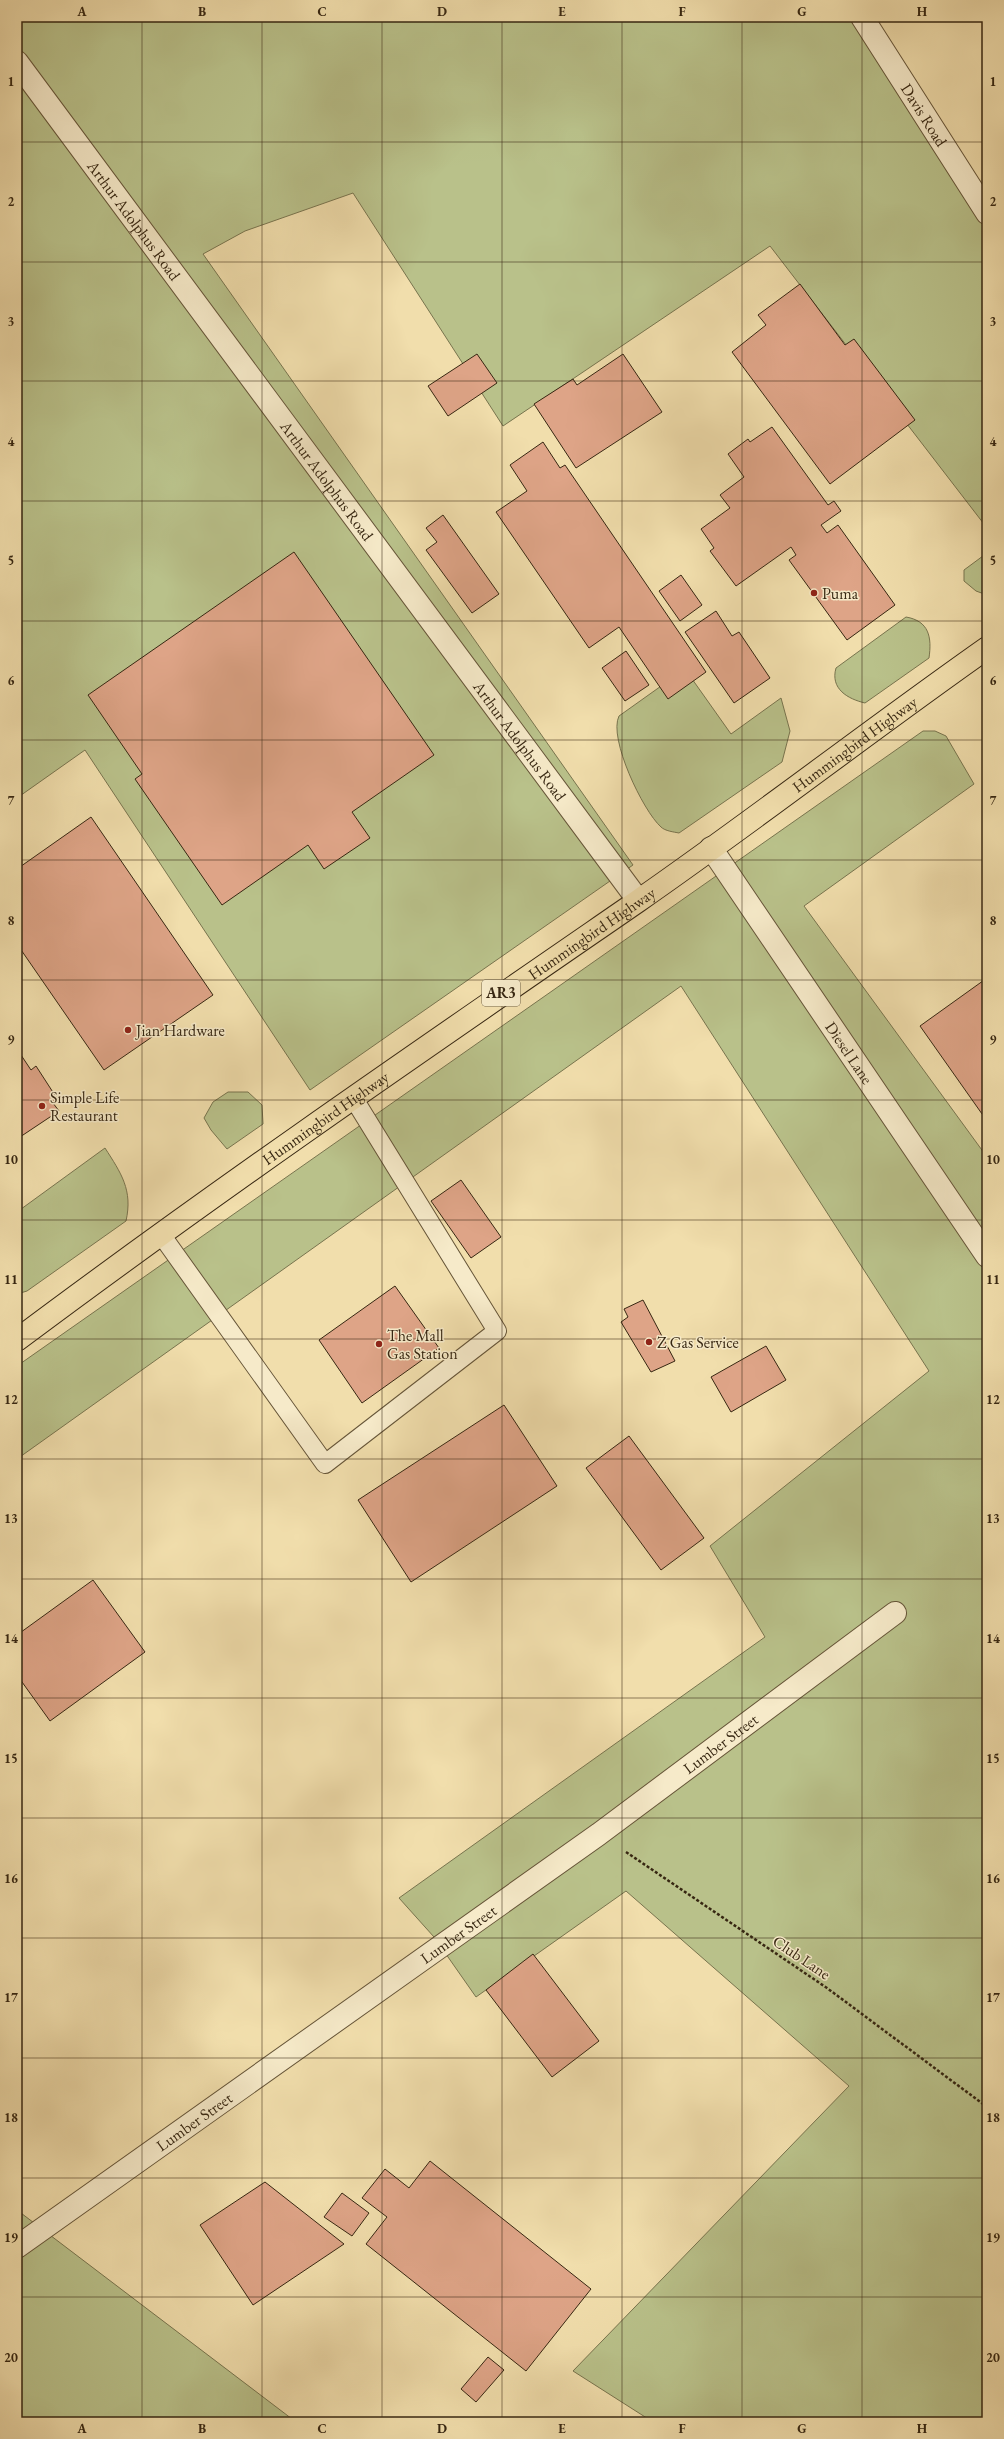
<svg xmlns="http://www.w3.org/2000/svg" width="1004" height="2439" viewBox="0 0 1004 2439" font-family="'EB Garamond',serif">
<rect width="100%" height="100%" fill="#f1deac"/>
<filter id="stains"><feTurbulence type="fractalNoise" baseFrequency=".005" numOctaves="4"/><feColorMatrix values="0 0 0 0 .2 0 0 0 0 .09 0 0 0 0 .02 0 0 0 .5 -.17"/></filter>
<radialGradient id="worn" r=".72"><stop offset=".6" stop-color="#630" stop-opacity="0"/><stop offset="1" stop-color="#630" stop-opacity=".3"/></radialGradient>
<path fill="#b9c18a" stroke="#78744e" d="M17 17H862L987 213V528L770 246 503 426 353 193 245 231 203 254 633 865 310 1090 85 750 17 798Z
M987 553V595L976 591 964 581V570Z
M906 617C929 621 932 637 929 658L865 703C848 699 830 689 836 668Z
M685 669 731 734 781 698 790 731 782 762 679 833C674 832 665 831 661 827 643 811 608 738 619 716Z
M923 731H935L946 736 974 784 804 906 987 1157V2422H653L573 2371 849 2086 626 1891 476 1997 434 1937 399 1898 765 1637 710 1546 929 1371 681 986 17 1459V1366Z
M228 1092H248L262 1105 263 1124 227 1149 211 1130 204 1118 213 1102Z
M105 1148C121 1173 133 1190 126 1221L27 1291 17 1294V1212Z
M17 2210 296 2422H17Z"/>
<path fill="#dea487" stroke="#372712" d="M800 284 845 345 854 339 915 420 830 484 732 352 766 325 758 315Z
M477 354 497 383 448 416 428 386Z
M623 354 662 412 576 468 534 404 573 379 577 385Z
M772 427 828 505 834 501 841 511 821 525 827 533 838 525 895 605 847 640 789 560 796 555 791 547 736 586 710 551 714 548 701 529 730 508 720 495 744 477 728 454 748 439 750 442Z
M543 442 560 468 565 465 706 672 668 699 619 627 589 648 496 512 527 491 510 465Z
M443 515 499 594 472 613 426 550 437 542 426 528Z
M294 552 434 755 352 812 370 838 324 869 308 845 222 905 135 779 142 774 88 695Z
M681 575 702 605 680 621 659 591Z
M716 611 732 636 739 632 770 678 734 703 685 632Z
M626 651 649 685 625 701 602 668Z
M91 817 213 995 104 1070 17 944V869Z
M987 978V1121L920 1026Z
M17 1049 31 1070 36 1066 58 1100 53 1103 59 1111 17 1139Z
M461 1180 501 1237 471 1258 431 1201Z
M395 1286 439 1348 362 1403 319 1340Z
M643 1300 675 1361 651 1372 621 1322 628 1317 624 1309Z
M766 1346 786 1380 731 1412 711 1377Z
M504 1405 557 1486 411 1582 358 1500Z
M629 1436 704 1538 661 1570 586 1468Z
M93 1580 145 1652 50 1721 17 1675V1635Z
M533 1954 599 2041 552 2077 486 1990Z
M430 2161 591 2289 526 2371 366 2244 387 2217 362 2198 385 2169 409 2188Z
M265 2182 344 2244 253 2305 200 2225Z
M342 2193 369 2213 352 2236 324 2217Z
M488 2357 504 2370 476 2402 461 2389Z"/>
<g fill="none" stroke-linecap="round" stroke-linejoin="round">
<g stroke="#665538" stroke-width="20">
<path id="lane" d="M160 1233 325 1464 497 1331 354 1099"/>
</g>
<g stroke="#665538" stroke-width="24">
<g id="street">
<path id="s1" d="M862 17 987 213"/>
<path id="s2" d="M17 62 638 900"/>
<path id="s3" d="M711 848 987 1256"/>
<path id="s4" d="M17 2247 599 1834 895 1613"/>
</g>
</g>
<g stroke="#372712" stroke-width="24">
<g id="primary">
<path id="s5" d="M17 1340C220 1188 429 1045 638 901 756 819 869 731 987 648"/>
</g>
</g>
<path stroke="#372712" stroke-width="2.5" stroke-dasharray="3 2" stroke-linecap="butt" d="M626 1852 827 1988 987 2107"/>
<use href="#lane" stroke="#f6eac9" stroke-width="18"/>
<use href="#street" stroke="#f6eac9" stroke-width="22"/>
<use href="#primary" stroke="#f1deac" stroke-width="22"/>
</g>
<path fill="none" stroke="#372712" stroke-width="1" stroke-opacity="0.55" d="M142 17V2422M262 17V2422M382 17V2422M502 17V2422M622 17V2422M742 17V2422M862 17V2422M17 142H987M17 262H987M17 381H987M17 501H987M17 621H987M17 740H987M17 860H987M17 980H987M17 1100H987M17 1220H987M17 1339H987M17 1459H987M17 1579H987M17 1698H987M17 1818H987M17 1938H987M17 2058H987M17 2178H987M17 2297H987"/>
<g fill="#8f2418" stroke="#f6eac9" stroke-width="1.5">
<circle cx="814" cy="593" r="4"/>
<circle cx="128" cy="1030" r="4"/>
<circle cx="42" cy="1106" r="4"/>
<circle cx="649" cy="1342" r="4"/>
<circle cx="379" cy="1344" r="4"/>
</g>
<g text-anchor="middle" stroke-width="3" stroke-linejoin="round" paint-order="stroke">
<rect fill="#f6eac9" stroke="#706249" stroke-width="1" x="482" y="980" width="38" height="26" rx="3"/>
<g font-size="15" font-weight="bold" fill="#372712">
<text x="501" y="998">AR3</text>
</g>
<g font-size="16" fill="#372712" stroke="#f6eac9">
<text dy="6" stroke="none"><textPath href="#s1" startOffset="116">Davis Road</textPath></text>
<text dy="6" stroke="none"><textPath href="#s2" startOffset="197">Arthur Adolphus Road</textPath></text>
<text dy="6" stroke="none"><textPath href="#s2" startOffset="521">Arthur Adolphus Road</textPath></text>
<text dy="6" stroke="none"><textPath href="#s2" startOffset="845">Arthur Adolphus Road</textPath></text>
<text dy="6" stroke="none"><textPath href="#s5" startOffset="1028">Hummingbird Highway</textPath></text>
<text dy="6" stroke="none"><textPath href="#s5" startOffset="704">Hummingbird Highway</textPath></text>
<text dy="6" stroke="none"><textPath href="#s3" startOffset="247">Diesel Lane</textPath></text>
<text dy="6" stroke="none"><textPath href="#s5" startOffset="380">Hummingbird Highway</textPath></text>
<text dy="6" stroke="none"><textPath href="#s4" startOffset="865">Lumber Street</textPath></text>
<text dy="6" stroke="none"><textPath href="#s4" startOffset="541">Lumber Street</textPath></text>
<text transform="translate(802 1957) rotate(34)" y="6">Club Lane</text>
<text dy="6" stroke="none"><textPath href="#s4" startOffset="217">Lumber Street</textPath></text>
</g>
<g font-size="16" fill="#372712" stroke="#f6eac9" text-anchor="start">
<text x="822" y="599">Puma</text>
<text x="136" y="1036">Jian Hardware</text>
<text x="50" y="1103">Simple Life<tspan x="50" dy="18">Restaurant</tspan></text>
<text x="387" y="1341">The Mall<tspan x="387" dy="18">Gas Station</tspan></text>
<text x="657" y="1348">Z Gas Service</text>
</g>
</g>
<rect width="1004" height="2439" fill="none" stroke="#f1deac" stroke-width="44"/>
<rect x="22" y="22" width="960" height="2395" fill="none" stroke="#372712" stroke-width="1.5"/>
<g font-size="13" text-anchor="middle" font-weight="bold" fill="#372712">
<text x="82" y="16">A</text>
<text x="202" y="16">B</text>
<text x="322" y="16">C</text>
<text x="442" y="16">D</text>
<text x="562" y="16">E</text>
<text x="682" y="16">F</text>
<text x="802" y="16">G</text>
<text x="922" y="16">H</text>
<text x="11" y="86">1</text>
<text x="993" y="86">1</text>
<text x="11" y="206">2</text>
<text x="993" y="206">2</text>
<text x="11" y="326">3</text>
<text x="993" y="326">3</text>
<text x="11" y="446">4</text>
<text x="993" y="446">4</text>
<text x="11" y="565">5</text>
<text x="993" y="565">5</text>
<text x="11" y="685">6</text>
<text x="993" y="685">6</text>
<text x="11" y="805">7</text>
<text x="993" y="805">7</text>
<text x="11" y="925">8</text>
<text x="993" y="925">8</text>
<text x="11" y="1044">9</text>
<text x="993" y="1044">9</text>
<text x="11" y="1164">10</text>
<text x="993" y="1164">10</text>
<text x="11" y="1284">11</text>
<text x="993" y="1284">11</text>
<text x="11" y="1404">12</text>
<text x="993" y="1404">12</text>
<text x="11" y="1523">13</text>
<text x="993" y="1523">13</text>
<text x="11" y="1643">14</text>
<text x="993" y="1643">14</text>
<text x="11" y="1763">15</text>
<text x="993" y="1763">15</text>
<text x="11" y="1883">16</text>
<text x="993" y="1883">16</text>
<text x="11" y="2002">17</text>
<text x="993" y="2002">17</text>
<text x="11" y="2122">18</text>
<text x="993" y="2122">18</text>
<text x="11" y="2242">19</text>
<text x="993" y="2242">19</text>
<text x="11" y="2362">20</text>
<text x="993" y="2362">20</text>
<text x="82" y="2433">A</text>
<text x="202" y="2433">B</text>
<text x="322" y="2433">C</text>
<text x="442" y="2433">D</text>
<text x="562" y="2433">E</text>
<text x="682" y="2433">F</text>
<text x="802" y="2433">G</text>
<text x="922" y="2433">H</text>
</g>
<rect width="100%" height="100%" filter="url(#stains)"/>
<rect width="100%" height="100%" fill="url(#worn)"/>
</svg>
